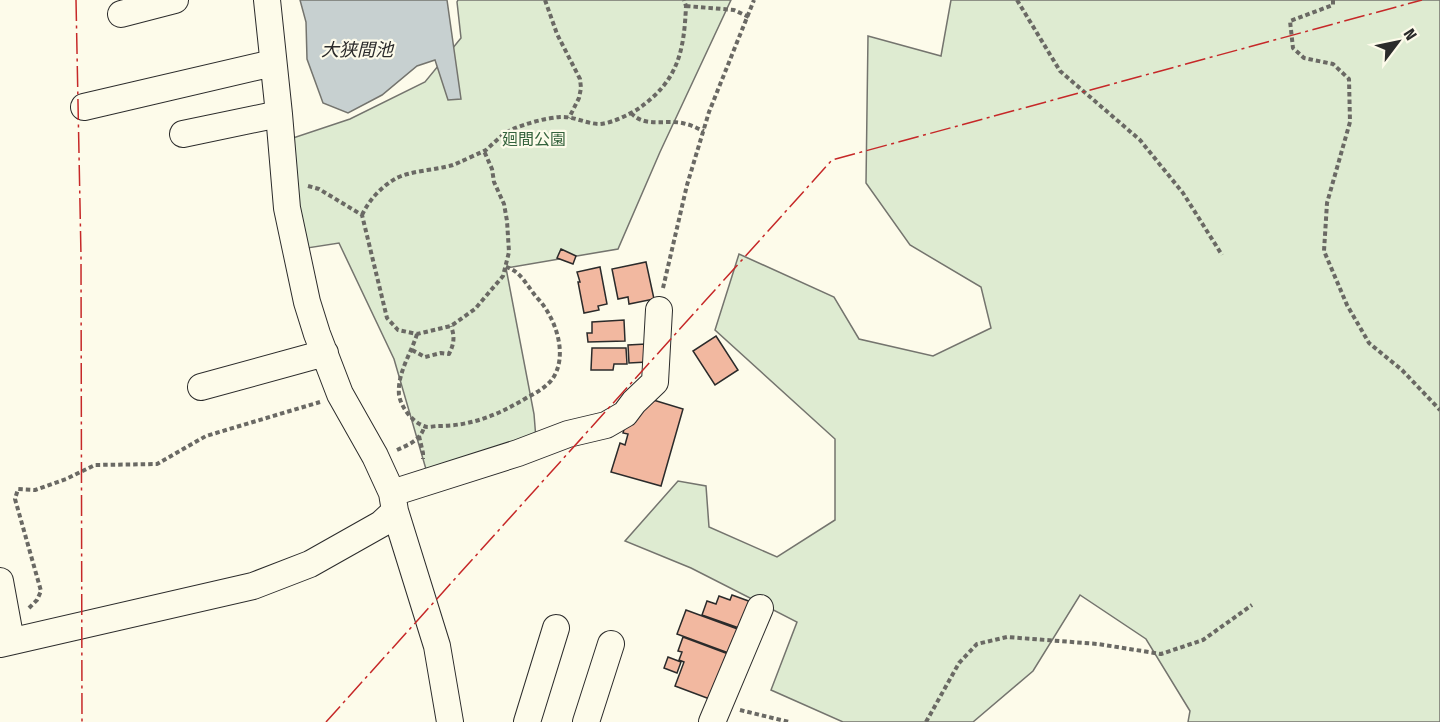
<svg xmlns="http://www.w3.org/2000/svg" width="1440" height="722" viewBox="0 0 1440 722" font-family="'Fira Sans Condensed','Noto Sans JP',sans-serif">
<rect width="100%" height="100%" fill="#fdfbea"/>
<path fill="#deebd1" stroke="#74746e" stroke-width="1.5" d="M458 0H731L660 152 618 249 506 268 534 414 536 439 430 483 394 359 339 243 301 249 290 139 350 119 425 82 461 38 457 2Z
M951 0H1440V722H1188L1190 711 1146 639 1080 595 1033 671 973 722H843L771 690 797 622 691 568 625 541 678 481 706 486 709 527 777 557 835 520V439L715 330 739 254 834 297 859 339 933 356 991 328 981 287 910 245 866 183 868 36 941 56Z"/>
<path fill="#c7d0d0" stroke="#74746e" stroke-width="1.5" d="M300 0H447L461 99 448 100 435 60 417 66 382 95 348 113 323 103 307 59 306 22Z"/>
<path fill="#f2b8a0" stroke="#2b2b2b" stroke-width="1.5" d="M561 249 576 256 573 264 557 258Z
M646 262 654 299 629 304 628 297 618 299 612 269Z
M600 267 607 304 598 306 599 310 584 313 578 282H580L577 272Z
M624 320 625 341 588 342 587 333H592V322Z
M716 336 738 370 715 385 693 351Z
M646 344 647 362 629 363 628 345Z
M592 348H626L627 364H614L613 370H591Z
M650 399 683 409 661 486 611 472 620 443 625 445 628 434 623 433 628 414Z
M732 595 754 603 739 628 702 615 707 601 716 604 719 596 730 600Z
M686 610 743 631 734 655 677 634Z
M683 637 731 655 715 701 675 686 684 662 679 660 682 652 678 651Z
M668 657 681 662 677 673 664 668Z"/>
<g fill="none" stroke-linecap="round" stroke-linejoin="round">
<g stroke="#2b2b2b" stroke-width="28">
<path id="minor" d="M267 0 279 114 287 208 307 302 317 334 340 394 375 456 392 493 395 511 437 646 450 722
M121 14 175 0
M84 107 273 63
M183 134 279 114
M201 387 325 353
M392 493 518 453 568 434 606 425 625 414 634 402 655 382 659 310
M0 581 11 641
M0 644 253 586 310 564 381 524 395 511
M527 722 556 628
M586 722 611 644
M712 722 760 608"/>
</g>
<path stroke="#6a6964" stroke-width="4" stroke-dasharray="4.5 3" stroke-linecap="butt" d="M545 0 557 34 580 79 581 88 579 98 569 118
M1017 0 1060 71 1140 140 1183 193 1222 255
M1333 0V5L1290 21 1293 48 1304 58 1333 64 1349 79 1350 122 1327 203 1324 251 1347 305 1369 343 1402 370 1440 410
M686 6 734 10 749 17
M631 113C646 129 667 118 686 124 692 125 698 129 704 131
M308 186 319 189 362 215 387 318 398 330 417 334 451 326 475 309 503 276 509 252 507 221 504 204 494 182 492 169 484 151
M362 215C369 200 381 187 395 179 408 171 436 170 453 165 458 163 482 152 486 150 494 143 501 135 511 130 524 124 545 118 560 117 574 116 586 124 600 124 612 123 628 115 638 109 678 81 684 52 686 6L684 0
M663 288 687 185 709 112 754 0
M417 334C411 354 397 373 399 395 401 407 412 422 424 426 427 428 434 426 437 426 472 426 498 415 528 397 536 393 548 386 553 378 568 355 556 320 540 301 528 289 522 271 506 267
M412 350 425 357 441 353 449 354C454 344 455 337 451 326
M419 436 423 453V459
M397 450C408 445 421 440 424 427
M29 608 37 600 41 591 15 499 18 489 35 490 66 479 95 465 157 464 206 436 320 402
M740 710 789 722
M926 722 959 663 977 644 1007 637 1098 644 1161 654 1203 640 1252 605"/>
<use href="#minor" stroke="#fdfbea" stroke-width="26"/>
<path stroke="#c62828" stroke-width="1.5" stroke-dasharray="21 4.5 3 4.5" stroke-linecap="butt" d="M76 0 81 256 82 722
M326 722 832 160 1422 0"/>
</g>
<g text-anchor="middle" stroke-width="4.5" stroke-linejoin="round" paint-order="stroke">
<g font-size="16" fill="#34623c" stroke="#fdfbea">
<text x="534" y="145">廻間公園</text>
</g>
<g font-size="18" font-style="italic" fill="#2b2b2b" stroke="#fdfbea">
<text x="357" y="56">大狭間池</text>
</g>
</g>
<g transform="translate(1398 42) rotate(58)" stroke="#fdfbea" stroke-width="4.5" paint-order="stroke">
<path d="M0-4.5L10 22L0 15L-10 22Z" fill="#2b2b2b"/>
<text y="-9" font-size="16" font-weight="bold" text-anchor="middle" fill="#2b2b2b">N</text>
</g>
</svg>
